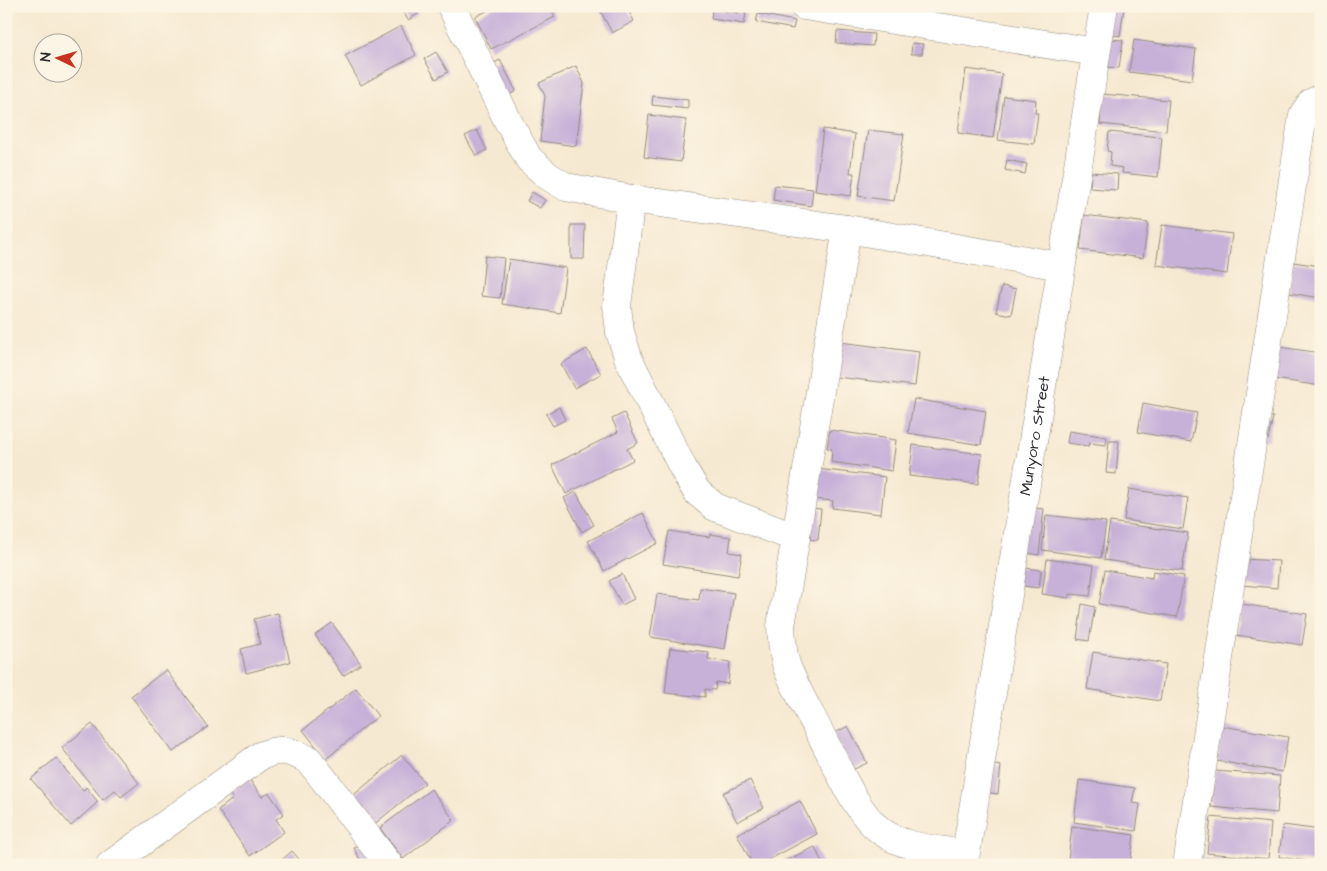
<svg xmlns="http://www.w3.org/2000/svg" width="1327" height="871" viewBox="0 0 1327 871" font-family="'Architects Daughter',sans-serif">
<rect width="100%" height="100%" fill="#fcf5e5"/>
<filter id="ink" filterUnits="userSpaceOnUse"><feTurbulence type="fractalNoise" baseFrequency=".02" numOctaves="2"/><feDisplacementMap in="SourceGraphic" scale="10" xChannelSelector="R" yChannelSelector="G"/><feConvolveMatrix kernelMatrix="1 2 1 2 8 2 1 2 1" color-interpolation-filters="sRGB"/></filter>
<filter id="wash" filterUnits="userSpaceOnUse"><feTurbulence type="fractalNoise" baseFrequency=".0096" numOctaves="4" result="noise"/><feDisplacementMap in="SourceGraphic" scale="20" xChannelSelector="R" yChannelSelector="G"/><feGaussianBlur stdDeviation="1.12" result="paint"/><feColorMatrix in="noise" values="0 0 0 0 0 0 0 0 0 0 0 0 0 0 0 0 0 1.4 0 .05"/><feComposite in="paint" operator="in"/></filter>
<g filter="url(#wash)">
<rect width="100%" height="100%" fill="#f6e9d1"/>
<g id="blocks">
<path fill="#c7b1d9" d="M400 6H414L418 14 408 20Z
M496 6H550L555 17 491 49 475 17Z
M601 6H626L634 21 612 33 599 8Z
M1111 6 1124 8 1120 36 1108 34Z
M712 9 746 14 744 24 711 19Z
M758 14 795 21 793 29 756 22Z
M401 26 416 55 361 85 345 56Z
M837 31 874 34 873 46 836 43Z
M1111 39 1123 40 1119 68 1107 67Z
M1134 40 1196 49 1192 80 1129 72Z
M912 43 923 44 922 54H911Z
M436 52 448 72 436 79 424 59Z
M500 60 516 91 504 98 488 66Z
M576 66 584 83 576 146 540 141 545 96 539 83Z
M966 69 1002 74 993 138 958 133Z
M1102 94 1169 100 1166 131 1100 124Z
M653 96 688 100V109L652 105Z
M1004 96 1036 100 1035 113H1038L1034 144 998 140Z
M649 115 686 120 681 162 644 157Z
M823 129 855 134 850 173H854L851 196 815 191Z
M477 130 487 150 476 156 465 136Z
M868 130 904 134 894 201 858 196Z
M1109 132 1162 137 1158 177 1122 173 1123 168 1110 166 1111 152 1107 151Z
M1007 160 1027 164 1025 174 1005 170Z
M1091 172 1118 174 1117 190 1090 188Z
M775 185 813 189 811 206 773 200Z
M532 192 545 200 540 208 527 201Z
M1084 215 1148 223 1143 258 1080 250Z
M571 225H585L584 259H571Z
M1162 225 1232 234 1227 274 1156 265Z
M485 256 504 258 500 298 481 296Z
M509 259 566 268 560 313 502 304Z
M1293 262 1321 266V298L1289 293Z
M1002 286 1016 289 1011 315 996 312Z
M840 342 919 352 915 386 836 377Z
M1279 347 1321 353V386L1274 379Z
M587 349 601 374 574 388 561 364Z
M914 399 986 411 981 445 908 433Z
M1143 403 1197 413 1191 442 1138 432Z
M559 407 565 420 553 426 546 414Z
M624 413 638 443 627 449 633 460 566 494 552 465 618 432 612 419Z
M1263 415 1273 417 1268 440 1258 438Z
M830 430 896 440 892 471 831 462 832 449 827 448Z
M1069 431 1107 437 1106 445 1089 443 1088 446 1067 443Z
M1109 441H1119L1116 474 1106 473Z
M913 445 982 454 978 484 909 476Z
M817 469 885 477 881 514 832 508 833 501 814 499Z
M1129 489 1188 498 1183 529 1124 520Z
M576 492 594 525 582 532 564 498Z
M1026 507 1044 509 1039 555 1020 552Z
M809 508 821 509 818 540 806 539Z
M643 513 658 543 604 571 588 541Z
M1046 515 1106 522 1101 558 1042 550Z
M1110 522 1188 533 1182 571 1104 560Z
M669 531 709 537 710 534 731 537 729 552 742 554 738 576 663 564Z
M1047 559 1094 565 1090 596 1070 594 1069 598 1042 594Z
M1243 559 1279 561 1277 588 1241 585Z
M1018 567 1041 570 1039 588 1016 585Z
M1105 570 1152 578 1153 571 1184 576 1177 617 1099 604Z
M622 574 634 599 622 605 609 581Z
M700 588 734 593 725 649 650 637 657 594 699 600Z
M1082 604 1095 607 1089 641 1077 639Z
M1241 604 1307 614 1302 645 1236 635Z
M278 613 290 662 246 673 241 649 260 644 254 619Z
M332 623 361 664 343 676 315 635Z
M670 648 709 652 708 659 730 662 728 684 716 682 715 690 705 689V697L665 693Z
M1093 652 1166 664 1160 701 1087 689Z
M166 670 208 727 173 752 131 696Z
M356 688 378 716 326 759 303 730Z
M92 724 139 783 121 797 115 790 103 800 62 748Z
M848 726 867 763 852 770 833 734Z
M1222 726 1288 737 1282 772 1217 761Z
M402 755 425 783 372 826 350 798Z
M56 758 83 791 86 787 98 802 71 826 31 779Z
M988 764 1001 766 998 794 984 792Z
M1215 771 1280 776 1277 813 1211 807Z
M249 779 262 797 269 793 284 814 276 819 284 832 250 856 218 810 233 799 229 793Z
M750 780 764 808 737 822 723 793Z
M1079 780 1135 788 1132 803 1140 804 1136 831 1074 822Z
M431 789 454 820 403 859 380 828Z
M800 801 817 834 759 865H753L737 834Z
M1211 817 1271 823 1268 859 1207 853Z
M1283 825 1321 830V863L1279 857Z
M1072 826 1134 835 1130 865H1102L1068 860Z
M365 841 376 860 367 865H363L354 848Z
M815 847 823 865H776Z
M292 851 304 865H276Z
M1196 859 1251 863V865H1195Z"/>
</g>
</g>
<g filter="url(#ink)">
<use href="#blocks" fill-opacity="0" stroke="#908a7e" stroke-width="1"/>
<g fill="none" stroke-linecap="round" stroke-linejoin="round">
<g stroke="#908a7e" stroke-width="29">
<g id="minor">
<path d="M451 6 510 125 529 159 548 176 566 187 631 199 847 229 1061 266"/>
<path d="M804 6 1096 52"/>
<path d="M631 199 617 306 620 332 629 360 684 470 697 492 715 507 796 538"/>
<path d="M847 229 781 626C782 640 782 653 787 667 797 692 811 715 823 739 838 767 856 813 881 831 905 849 937 849 965 854"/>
<path d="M110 865 260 756C282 747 288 750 309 760L389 865"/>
<path id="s1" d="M964 865 1104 6"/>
<path d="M1187 865 1303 115 1311 103 1321 98"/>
</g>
</g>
<use href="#minor" stroke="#fff" stroke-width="28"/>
</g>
</g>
<g text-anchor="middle" stroke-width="4.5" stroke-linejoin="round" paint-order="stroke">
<g font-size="16" fill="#2b2b2b" stroke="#fcf5e5">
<text dy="6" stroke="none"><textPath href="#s1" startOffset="435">Munyoro Street</textPath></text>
</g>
</g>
<rect width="1327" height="871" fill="none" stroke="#fcf5e5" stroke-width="25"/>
<g transform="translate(58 58) rotate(275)"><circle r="24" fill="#fcf5e5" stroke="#a8a49b"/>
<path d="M0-4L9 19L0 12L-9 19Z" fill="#c8321e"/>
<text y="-8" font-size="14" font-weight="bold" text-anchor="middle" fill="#2b2b2b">N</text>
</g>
</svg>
